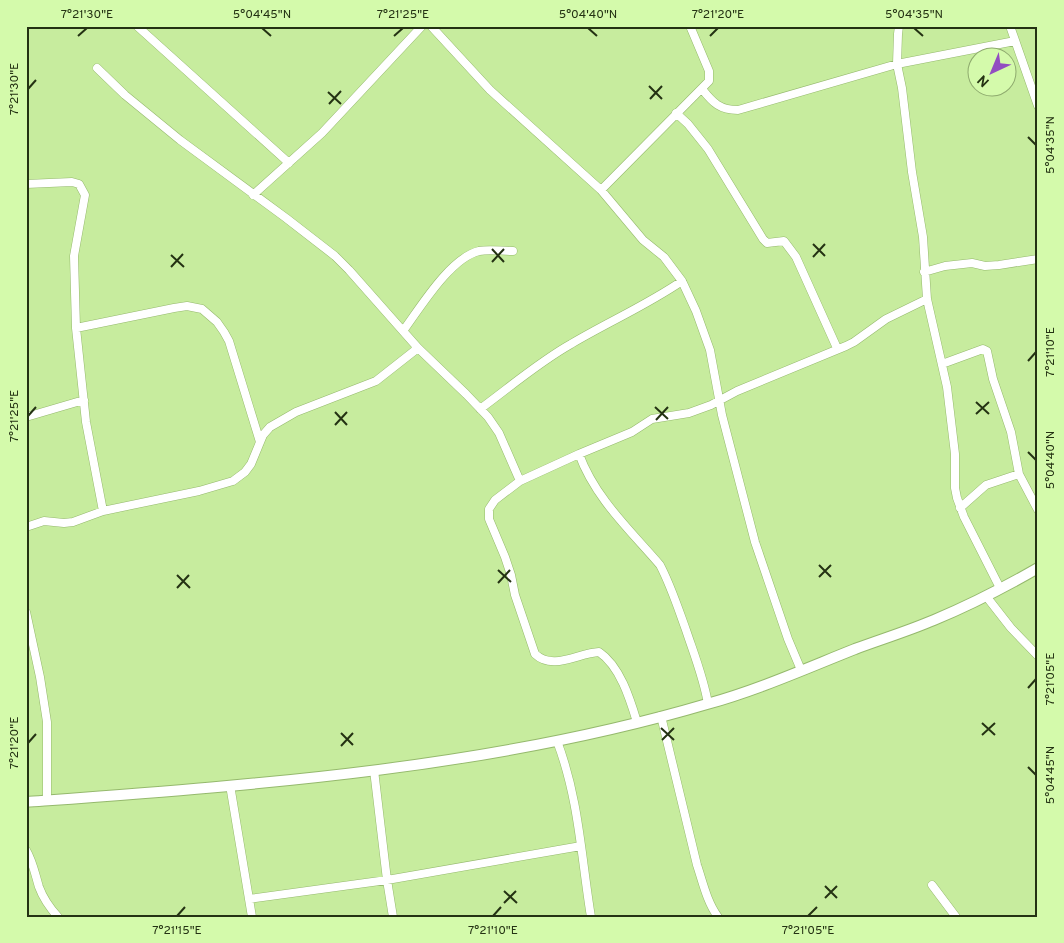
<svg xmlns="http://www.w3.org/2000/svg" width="1064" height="943" viewBox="0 0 1064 943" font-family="Overpass,sans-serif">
<rect width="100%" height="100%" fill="#c7ec9e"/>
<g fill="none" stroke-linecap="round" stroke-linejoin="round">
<g stroke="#95b96d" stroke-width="9">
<path id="minor" d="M137 26 289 163
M431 26 490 90 601 190 643 240 664 257 682 281 696 311 710 350 722 415 755 542 788 639 801 670
M899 26 898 34 897 64 902 88 912 172 923 237 927 299 947 387 955 454V488L957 498 964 517 1000 588
M1010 26 1038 106
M97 68 125 95 180 140 286 218 335 256 349 270 418 348 466 394 488 417 499 433 520 481
M702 89C713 103 720 110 738 110L897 64 1015 41
M676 113 688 124 708 149 763 239 767 243 784 241 796 257 837 348
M26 184 72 182 79 184 85 195 74 256 76 328 86 422 103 511
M601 190 709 81V71L690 26
M253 195 322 133 422 26
M924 272 945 266 972 263 985 266 999 265 1038 259
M76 328 174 308 187 306 202 309 217 322 224 332 229 341 260 442
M403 331C420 308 450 258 479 251 489 249 502 251 513 251
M942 364 983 349 987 351 993 379 1011 432 1019 474 1038 510
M480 409C510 387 539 362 571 344 608 322 647 305 682 281
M26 417 84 400
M579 454C595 498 630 530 660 565 671 586 678 608 686 630 694 654 704 679 708 704
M960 508 986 485 1019 474
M26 527 44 521 64 523 73 522 103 511 199 491 233 481 245 472 251 464 263 435 270 427 296 412 376 381 418 348
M986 596 1011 628 1038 656
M26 612 40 677 47 722V801
M661 716 697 865C703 883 707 902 718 917
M637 722C630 699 620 666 599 652 578 653 553 671 535 654L515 595 511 575 505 557 489 519V509L495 500 520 481 579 454 632 432 652 419 689 413 711 405 737 391 846 346 854 342 886 319 927 299
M557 741C579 799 581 856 591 917
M374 770 387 880 393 917
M230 785 252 917
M26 850C33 862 35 874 39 887 43 898 50 908 58 917
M932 885 956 917
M249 899 387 880 581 846"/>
</g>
<g stroke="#95b96d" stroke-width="12">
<path id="tertiary" d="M26 802C254 785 487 769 707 704 758 690 807 668 855 649 882 639 908 631 934 620 970 605 1005 587 1038 568"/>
</g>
<use href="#minor" stroke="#fff" stroke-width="8"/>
<use href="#tertiary" stroke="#fff" stroke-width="10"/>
</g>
<path fill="none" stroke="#243213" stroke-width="2" d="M262 28 271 36M588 28 597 36M914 28 923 36M78 36 87 28M394 36 403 28M710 36 718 28M649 86 662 99M28 89 36 80M328 92 341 104M650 99 662 86M329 104 341 91M1028 137 1036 145M813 244 825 256M492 249 504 262M171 255 184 267M813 257 825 244M492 262 504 249M171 267 183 254M1028 361 1036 352M976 402 989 414M655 407 668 419M335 412 347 425M976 414 989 402M28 416 36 407M656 420 668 407M335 425 347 412M1028 452 1036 460M819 565 831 577M498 570 511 582M177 575 190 588M819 577 831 565M498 583 510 570M177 588 189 575M1028 688 1036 679M982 723 995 735M661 728 674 740M341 733 353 745M982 735 995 723M662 740 674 728M28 743 36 734M341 746 353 733M1028 767 1036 775M825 886 837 898M504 891 517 903M825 898 837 886M504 903 516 891M177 916 185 907M493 916 501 907M808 916 817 907"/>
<rect width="1064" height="943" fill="none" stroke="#d4faab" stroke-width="55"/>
<g transform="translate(992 72) rotate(224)"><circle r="24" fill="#d4faab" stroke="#8eaa6e"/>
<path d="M0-4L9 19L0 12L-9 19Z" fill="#924dc1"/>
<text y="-8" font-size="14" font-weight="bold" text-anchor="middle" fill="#243213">N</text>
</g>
<rect x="28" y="28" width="1008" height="888" fill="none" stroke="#243213" stroke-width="2"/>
<g font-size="12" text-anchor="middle" fill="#243213">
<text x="87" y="18">7°21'30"E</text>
<text x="262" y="18">5°04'45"N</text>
<text x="403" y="18">7°21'25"E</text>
<text x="588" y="18">5°04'40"N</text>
<text x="718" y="18">7°21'20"E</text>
<text x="914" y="18">5°04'35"N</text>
<text transform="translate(14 89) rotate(-90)" y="4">7°21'30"E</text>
<text transform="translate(1050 145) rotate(-90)" y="4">5°04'35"N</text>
<text transform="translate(1050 352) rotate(-90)" y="4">7°21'10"E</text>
<text transform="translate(14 416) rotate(-90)" y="4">7°21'25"E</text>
<text transform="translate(1050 460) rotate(-90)" y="4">5°04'40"N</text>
<text transform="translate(1050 679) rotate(-90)" y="4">7°21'05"E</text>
<text transform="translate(14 743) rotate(-90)" y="4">7°21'20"E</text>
<text transform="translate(1050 775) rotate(-90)" y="4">5°04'45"N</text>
<text x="177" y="934">7°21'15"E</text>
<text x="493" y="934">7°21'10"E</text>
<text x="808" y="934">7°21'05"E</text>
</g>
</svg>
